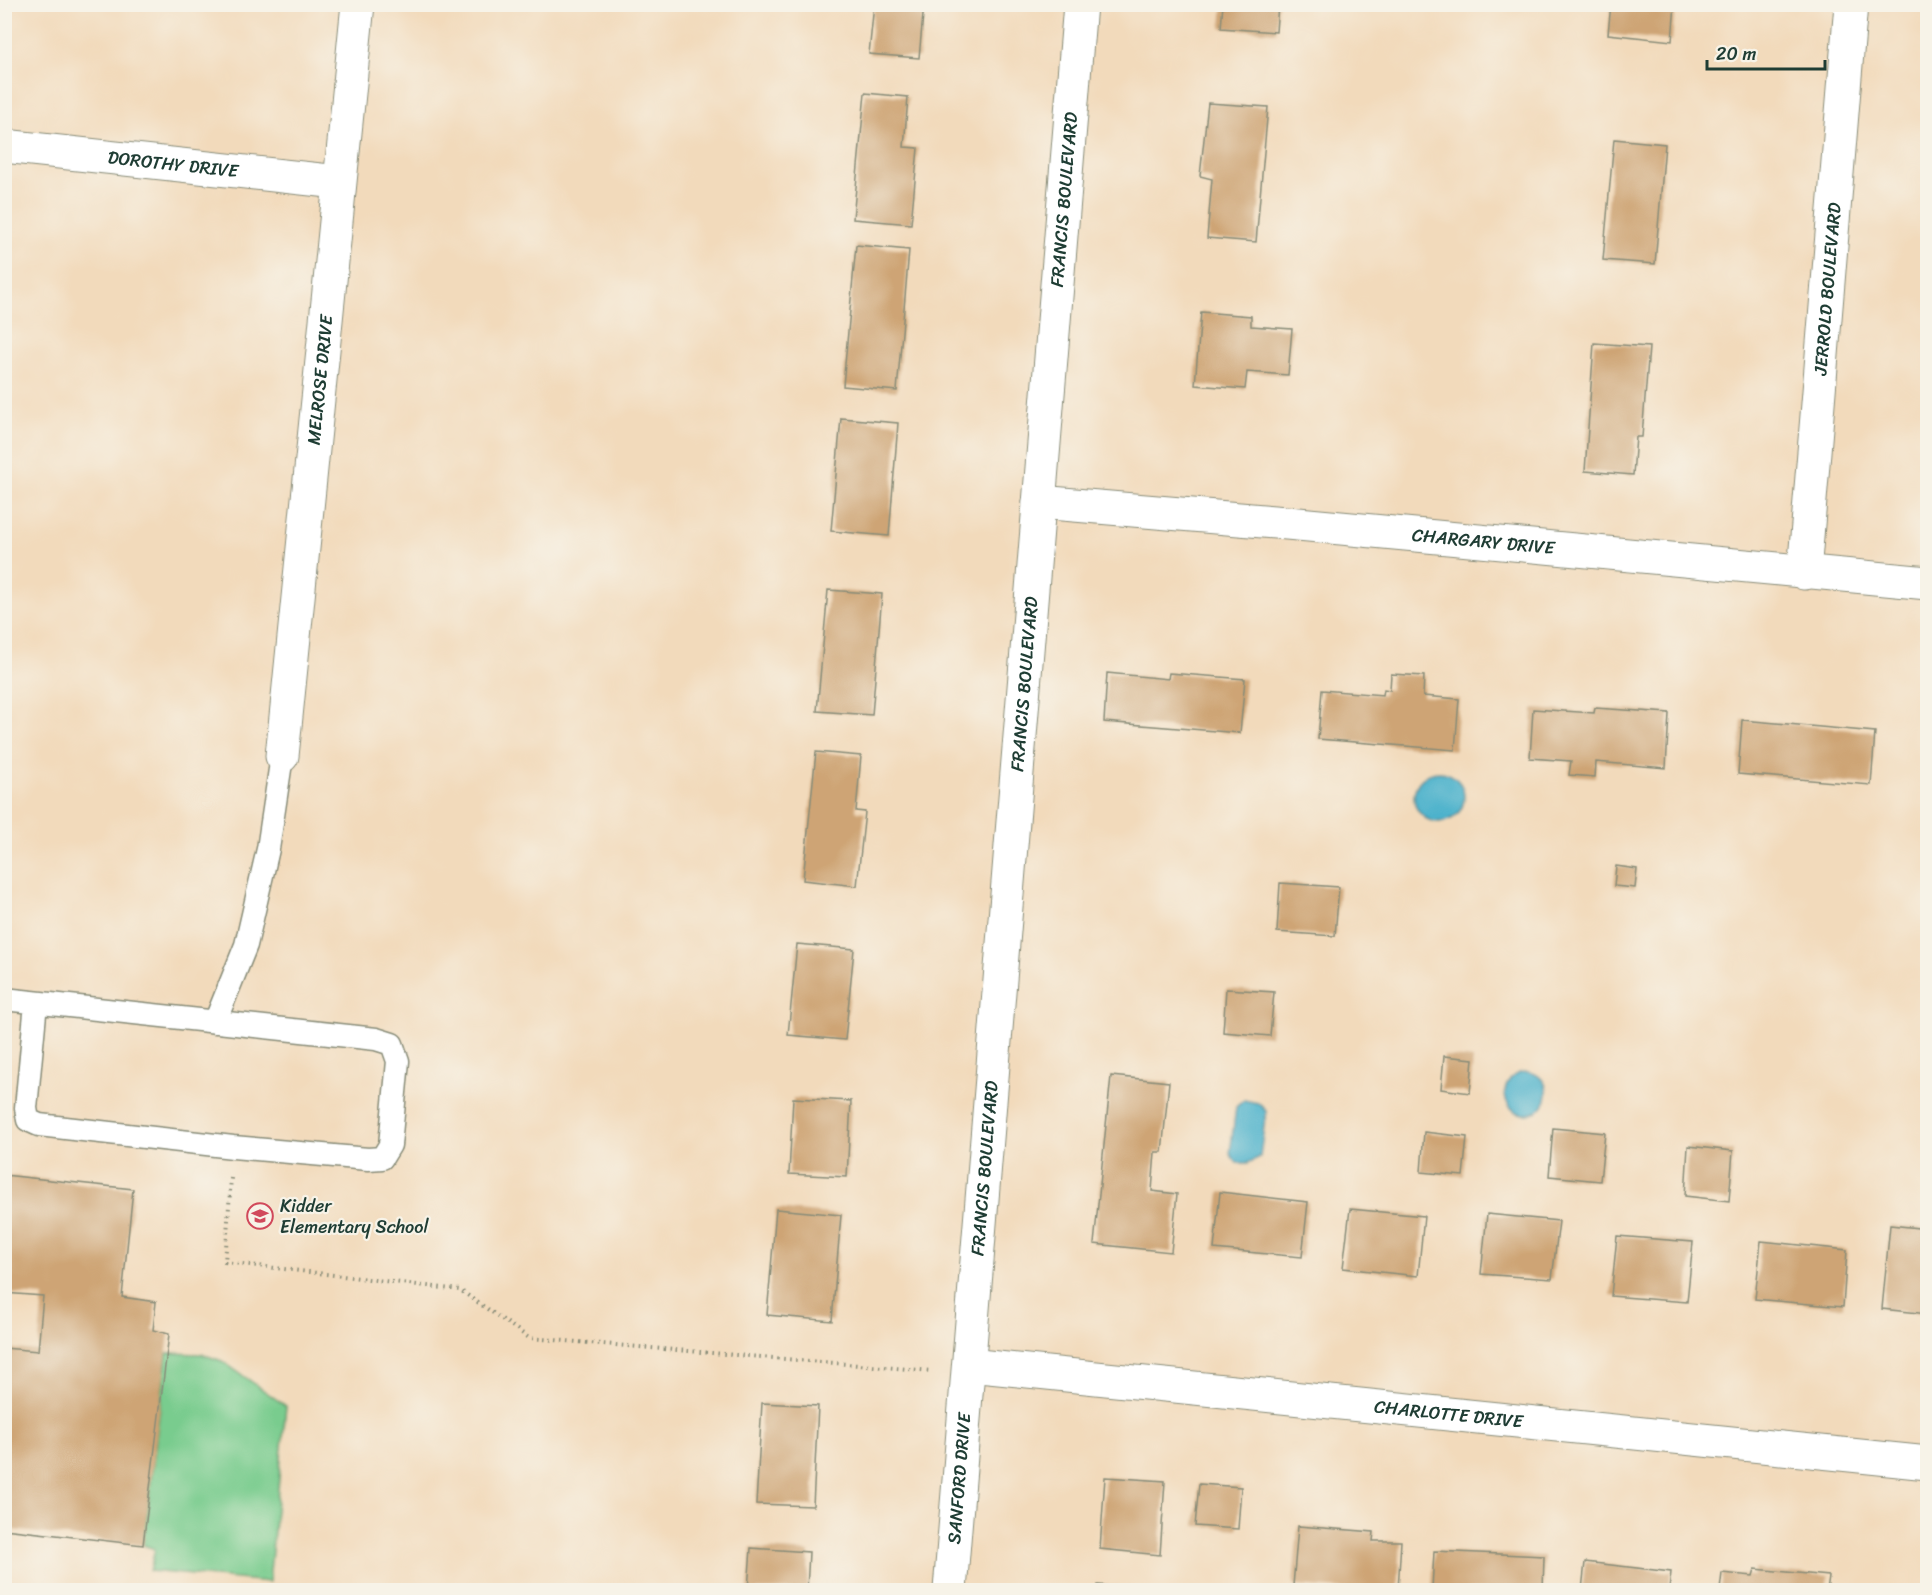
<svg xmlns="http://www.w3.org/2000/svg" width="1932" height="1595" viewBox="0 0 1932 1595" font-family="Sriracha,sans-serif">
<rect width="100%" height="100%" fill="#f7f3e8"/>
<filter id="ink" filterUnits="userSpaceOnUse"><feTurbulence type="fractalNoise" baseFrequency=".0167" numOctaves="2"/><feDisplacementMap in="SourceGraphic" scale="12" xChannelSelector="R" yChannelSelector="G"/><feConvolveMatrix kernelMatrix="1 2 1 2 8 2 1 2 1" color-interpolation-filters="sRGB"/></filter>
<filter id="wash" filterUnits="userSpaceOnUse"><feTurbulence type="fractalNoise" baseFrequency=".008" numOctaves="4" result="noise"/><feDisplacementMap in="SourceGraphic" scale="24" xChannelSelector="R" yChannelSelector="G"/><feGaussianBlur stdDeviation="1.35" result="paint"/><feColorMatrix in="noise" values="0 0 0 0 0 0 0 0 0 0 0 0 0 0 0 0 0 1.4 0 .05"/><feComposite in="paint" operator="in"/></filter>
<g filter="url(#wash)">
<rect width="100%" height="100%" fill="#f2dabb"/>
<path fill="#79cc8e" stroke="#4c8461" stroke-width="1.5" d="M167 1353 202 1354 222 1361 286 1406 269 1582 150 1571 155 1549 143 1545Z"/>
<path fill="#4db2cc" stroke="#367880" stroke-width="1.5" d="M1414 797a25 25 0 1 1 50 0a25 25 0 1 1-50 0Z
M1505 1093a21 21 0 1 1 42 0a21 21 0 1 1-42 0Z
M1244 1100 1258 1103 1266 1111 1260 1157 1248 1163H1237L1230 1154 1236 1107Z"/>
<g id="blocks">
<path fill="#cea474" d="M874 4H924L919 58 869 54Z
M1223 4H1278L1276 32 1221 28Z
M1611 4H1675L1672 41 1608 34Z
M865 93 908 97 904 147 918 148 911 224 853 219Z
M1208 103 1268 107 1256 242 1207 238 1212 179 1200 176Z
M1614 139 1665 144 1655 264 1603 260Z
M856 245 909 250 897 391 843 386Z
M1201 312 1251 316V326L1292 329 1288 375 1247 372 1245 389 1195 385Z
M1594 343 1649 347 1642 437H1636L1633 475 1585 471Z
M841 418 898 423 889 536 831 531Z
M828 590 882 594 872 715 817 711Z
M1107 673 1168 679 1169 673 1245 679 1240 733 1104 722Z
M1391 674 1424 676 1423 696 1459 699 1455 750 1318 739 1322 690 1383 695 1384 689 1390 690Z
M1595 708 1669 713 1666 768 1596 762 1595 777 1569 775 1571 761 1530 758 1533 709 1594 713Z
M1742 720 1875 732 1871 785 1738 774Z
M816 752 861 756 856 811 865 812 857 886 803 880Z
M1616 866 1637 869 1635 888 1614 886Z
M1280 883 1339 887 1335 936 1277 932Z
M797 944 854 949 845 1040 788 1035Z
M1226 989 1274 992 1270 1036 1223 1032Z
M1444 1056 1473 1059 1470 1093 1441 1089Z
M1111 1076 1169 1082 1162 1152H1155L1152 1191 1177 1194 1171 1252 1094 1244Z
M793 1098 851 1101 847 1177 789 1174Z
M1553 1128 1605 1133 1600 1181 1549 1176Z
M1424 1132 1467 1137 1463 1176 1421 1172Z
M1688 1146 1733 1151 1729 1201 1685 1196Z
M4 1175 133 1189 122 1297 156 1302 153 1330 169 1334 143 1545 4 1529V1348L38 1351 43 1296 4 1293Z
M1220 1192 1308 1202 1302 1257 1214 1249Z
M776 1209 841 1215 832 1321 767 1315Z
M1350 1209 1424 1216 1418 1276 1343 1268Z
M1487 1214 1559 1221 1552 1279 1481 1274Z
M1890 1225 1928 1229V1314L1882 1309Z
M1617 1236 1693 1242 1687 1302 1611 1296Z
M1761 1241 1847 1250 1843 1307 1755 1299Z
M762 1403 818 1406 813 1506 756 1504Z
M1105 1477 1165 1481 1160 1555 1100 1549Z
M1199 1484 1241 1487 1238 1529 1195 1526Z
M1298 1526 1374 1532 1373 1541H1401L1398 1590H1357L1293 1586Z
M751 1548 809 1552 807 1590H748Z
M1434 1551 1544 1556 1543 1590H1432Z
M1585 1562 1671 1572 1669 1590H1582Z
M1755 1569 1829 1576 1827 1590H1720L1722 1573 1753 1576Z
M1098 1585 1149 1589V1590H1097Z"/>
</g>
</g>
<g filter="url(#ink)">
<use href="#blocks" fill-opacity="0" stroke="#888c78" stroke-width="1.5"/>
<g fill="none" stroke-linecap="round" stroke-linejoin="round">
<g stroke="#888c78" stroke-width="25">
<path id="service" d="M4 999C128 1012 252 1026 376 1039L392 1044 398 1061 390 1145 382 1158 368 1159 233 1147 39 1125 28 1120 26 1108 36 1003
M215 1022 246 945 268 849 282 756"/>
</g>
<g stroke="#888c78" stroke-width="35">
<g id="minor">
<path id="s1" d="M4 146 339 182"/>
<path id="s2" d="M1039 502 1298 524 1928 583"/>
<path id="s3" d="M1804 573 1851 4"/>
<path id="s4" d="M282 756 358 4"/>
<path id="s5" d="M969 1365 1928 1463"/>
<path id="s6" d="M950 1590 1080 4"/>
</g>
</g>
<path stroke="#888c78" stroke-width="4" stroke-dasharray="1.5 4.5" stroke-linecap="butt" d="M231 1178 225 1262 460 1290 529 1338 932 1371"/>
<use href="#service" stroke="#fff" stroke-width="22"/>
<use href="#minor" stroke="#fff" stroke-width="33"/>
</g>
</g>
<defs>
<g id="school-ring" transform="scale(1.35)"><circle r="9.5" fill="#f7f3e8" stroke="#d1495b" stroke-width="1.5"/><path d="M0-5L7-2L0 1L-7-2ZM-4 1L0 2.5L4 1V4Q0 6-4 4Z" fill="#d1495b"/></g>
</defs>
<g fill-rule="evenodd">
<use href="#school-ring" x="260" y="1216"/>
</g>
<g text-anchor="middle" stroke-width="4.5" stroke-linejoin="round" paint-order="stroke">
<g font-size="18" fill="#1f3d34" stroke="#f7f3e8">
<text dy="6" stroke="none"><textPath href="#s1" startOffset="170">DOROTHY DRIVE</textPath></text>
<text dy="6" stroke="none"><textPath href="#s6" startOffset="1395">FRANCIS BOULEVARD</textPath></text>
<text dy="6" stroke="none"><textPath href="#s3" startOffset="285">JERROLD BOULEVARD</textPath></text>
<text dy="6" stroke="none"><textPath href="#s4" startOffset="378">MELROSE DRIVE</textPath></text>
<text dy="6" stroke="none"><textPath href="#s2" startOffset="446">CHARGARY DRIVE</textPath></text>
<text dy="6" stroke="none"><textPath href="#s6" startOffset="909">FRANCIS BOULEVARD</textPath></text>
<text dy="6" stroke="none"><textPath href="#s6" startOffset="423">FRANCIS BOULEVARD</textPath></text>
<text dy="6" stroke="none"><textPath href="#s5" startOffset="482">CHARLOTTE DRIVE</textPath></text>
<text dy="6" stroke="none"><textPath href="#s6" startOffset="112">SANFORD DRIVE</textPath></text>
</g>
<g font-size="18" fill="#1f3d34" stroke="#f7f3e8" text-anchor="start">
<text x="280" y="1212">Kidder<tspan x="280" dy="21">Elementary School</tspan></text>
</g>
</g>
<rect width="1932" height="1595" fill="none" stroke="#f7f3e8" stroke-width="24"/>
<path d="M1707 60v9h118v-9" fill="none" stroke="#1f3d34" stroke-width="3"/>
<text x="1716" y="60" font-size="18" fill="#1f3d34" stroke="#f7f3e8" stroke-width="4.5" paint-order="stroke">20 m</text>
</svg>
